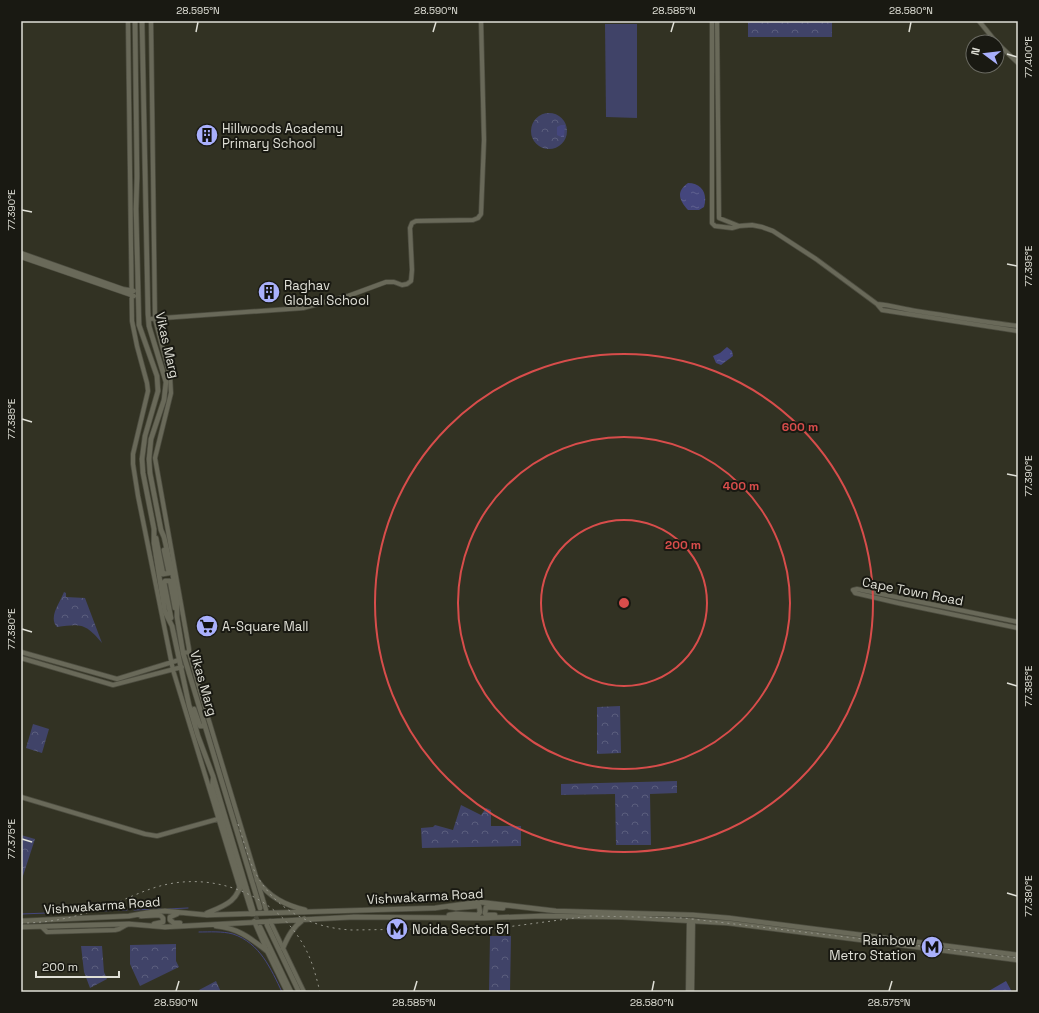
<svg xmlns="http://www.w3.org/2000/svg" width="1039" height="1013" viewBox="0 0 1039 1013" font-family="'Space Grotesk',sans-serif">
<defs>
<pattern id="park-crowns" width="20" height="18" patternUnits="userSpaceOnUse"><rect width="20" height="18" fill="#404368"/><path d="M2 6a3 3 0 1 1 6 0M12 15a3 3 0 1 1 6 0" fill="none" stroke="#5b5e7d"/></pattern>
<pattern id="water-ripples" width="26" height="14" patternUnits="userSpaceOnUse"><rect width="26" height="14" fill="#44467d"/><path d="M2 4q2-2 4 0t4 0M15 11q2-2 4 0t4 0" fill="none" stroke="#5f608f"/></pattern>
</defs>
<rect width="100%" height="100%" fill="#323223"/>
<path fill="#404368" d="M605 24H637V118L606 117Z"/>
<path fill="url(#park-crowns)" d="M748 21H832V37H748Z
M531 131a18 18 0 1 1 36 0a18 18 0 1 1-36 0Z
M64 592 66 593V597L85 598 102 643C85 623 81 624 57 627 48 617 60 603 64 592Z
M620 706 621 753 597 754V707Z
M33 724 49 729 42 753 26 748Z
M677 781V793L650 794 651 845H616L615 794 561 795V784Z
M461 805 481 815 486 808 491 810V826H521V846L422 848 421 828 433 827 435 825 453 830Z
M21 835 35 839 21 882Z
M490 936H511L510 992H489Z
M176 944V961L179 967 140 986 130 964V945Z
M81 946H102L104 972 107 979 90 988 84 972Z
M216 981 221 992H200L199 990Z"/>
<path fill="url(#water-ripples)" d="M561 125H565L564 137H561L557 135V127Z
M688 183C702 183 708 194 704 207L699 210H688C680 201 675 192 688 183Z
M727 347 732 351 733 356 721 365 716 363 713 356 720 353Z
M1006 981 1012 992H987Z"/>
<g fill="none" stroke-linecap="round" stroke-linejoin="round">
<path stroke="#44467d" stroke-width="1" d="M167 909 188 908
M134 910 162 909
M21 914 127 910
M199 932C210 932 222 931 233 934 260 943 271 969 282 992"/>
<path stroke="#4c4c3e" stroke-width="4.5" stroke-dasharray="4.5 2" stroke-linecap="butt" d="M253 910 260 926"/>
<g stroke="#4d4d40" stroke-width="5.5">
<path id="tertiary" d="M128 21 132 321 137 346 147 383 148 391 133 454V464L138 496 173 670 240 889
M151 21 155 319 170 376 171 393 155 458 189 649V652L183 653
M712 21V223L715 226 732 228 739 226 752 225 762 227 773 231 816 259 877 304 882 310 1018 331
M717 21 719 218 739 226
M979 21 996 42
M997 43 1018 63
M21 253 123 289 134 291
M21 257 134 296
M877 304C890 305 903 309 916 311 950 316 984 322 1018 326
M149 319 303 308 348 296 386 282H394L402 285 407 284 411 281 412 270 410 228 412 223 416 221 473 220 478 218 481 214 484 140 481 21
M853 590 855 593 898 603 1018 628
M853 590 857 589 1018 622
M21 652 117 679 179 660
M189 652 200 691 267 913
M21 658 113 685 182 667
M213 778 212 786 252 914
M21 797 145 834 157 836 218 819
M254 921 267 951 287 992
M270 921 304 992
M42 927 47 932 115 930 119 929 128 924
M688 992 689 920
M692 992 693 920"/>
</g>
<g stroke="#4d4d40" stroke-width="6">
<path id="secondary" d="M135 21 137 177 136 209 139 325 157 376 158 391 145 436 142 459 143 473 154 529V543L162 594 165 612 172 626 189 705 198 736 213 776 253 910
M142 21 148 314 149 326 166 382 164 400 151 439 149 459 150 473 161 530 164 537 173 576 177 602V617L183 653 260 908
M156 538 163 574 169 573 164 550
M171 618 164 582 165 581H170L175 608
M194 709 200 726H203L204 724
M257 880C269 897 285 905 305 910
M449 907 456 908 479 906 480 912 478 915 456 914 449 915
M207 913C224 906 240 901 241 879
M177 914 170 917V920L174 923H180
M495 915H486L485 913 486 907 503 908
M141 916 160 915 163 918V922L154 924
M21 921 129 916 152 912 165 911 207 915 435 908 479 902 556 911 693 915 729 918 1018 955
M267 925 299 992
M216 926C238 928 250 938 267 951
M21 927 129 924 165 927 354 917 484 918 541 916 622 917 728 923 1018 960
M260 927 291 992
M283 948C288 936 293 927 304 919"/>
</g>
<use href="#tertiary" stroke="#696959" stroke-width="4"/>
<use href="#secondary" stroke="#696959" stroke-width="4.5"/>
<path stroke="#95958a" stroke-width="1" stroke-dasharray="2 4" stroke-linecap="butt" d="M238 824C243 839 247 854 253 868 272 908 309 928 352 930L499 928 590 916 683 918 863 939 1018 958
M21 923C55 923 84 915 115 903 131 897 147 889 164 885 218 872 277 897 304 946 312 960 316 976 320 992"/>
</g>
<path fill="none" stroke="#e0e0d7" stroke-width="1.5" d="M196 32 198 22M433 32 436 22M671 32 674 22M909 32 911 22M1007 54 1017 57M22 210 32 212M1007 264 1017 266M22 419 32 422M1007 474 1017 476M22 629 32 632M1007 683 1017 686M22 839 32 842M1007 893 1017 896M176 991 179 981M414 991 417 981M652 991 654 981M889 991 892 981"/>
<g fill="none" stroke="#d84d4b" stroke-width="2">
<circle cx="624" cy="603" r="83"/>
<circle cx="624" cy="603" r="166"/>
<circle cx="624" cy="603" r="249"/>
</g>
<defs>
<g id="building-disc" transform="scale(1.15)"><circle r="9.5" fill="#a9b0fc" stroke="#191912"/><path d="M-4-6H4V6H1V3H-1V6H-4ZM-2.5-4.3h1.7v1.8h-1.7ZM.8-4.3h1.7v1.8H.8ZM-2.5-1h1.7V.8h-1.7ZM.8-1h1.7V.8H.8Z" fill="#111"/></g>
<g id="supermarket-disc" transform="scale(1.15)"><circle r="9.5" fill="#a9b0fc" stroke="#191912"/><path d="M-6-5.5h2.5l.6 2H6L4.5 2H-2.5L-4.4-4H-6ZM-1.5 3.2a1.3 1.3 0 1 0 .1 0ZM3 3.2a1.3 1.3 0 1 0 .1 0Z" fill="#111"/></g>
<g id="metro-disc" transform="scale(1.15)"><circle r="9.5" fill="#a9b0fc" stroke="#191912"/><path d="M-5.5 5V-5H-3L0 0L3-5H5.5V5H3V-.5L0 4L-3-.5V5Z" fill="#111"/></g>
</defs>
<g fill-rule="evenodd">
<use href="#building-disc" x="207" y="135"/>
<use href="#building-disc" x="269" y="292"/>
<use href="#supermarket-disc" x="207" y="626"/>
<use href="#metro-disc" x="397" y="929"/>
<use href="#metro-disc" x="932" y="947"/>
</g>
<g text-anchor="middle" stroke-width="4" stroke-linejoin="round" paint-order="stroke">
<g font-size="13" fill="#e0e0d7" stroke="#191912" text-anchor="start">
<text x="222" y="133">Hillwoods Academy<tspan x="222" dy="15">Primary School</tspan></text>
<text x="284" y="290">Raghav<tspan x="284" dy="15">Global School</tspan></text>
<text x="222" y="631">A-Square Mall</text>
<text x="412" y="934">Noida Sector 51</text>
<text x="916" y="945" text-anchor="end">Rainbow<tspan x="916" dy="15">Metro Station</tspan></text>
</g>
<g font-size="13" fill="#e0e0d7" stroke="#191912">
<text transform="translate(168 345) rotate(77)" y="5">Vikas Marg</text>
<text transform="translate(913 591) rotate(11)" y="5">Cape Town Road</text>
<text transform="translate(204 683) rotate(74)" y="5">Vikas Marg</text>
<text transform="translate(425 896) rotate(-3)" y="5">Vishwakarma Road</text>
<text transform="translate(102 905) rotate(-4)" y="5">Vishwakarma Road</text>
</g>
</g>
<circle cx="624" cy="603" r="6" fill="#d84d4b" stroke="#191912" stroke-width="2"/>
<g font-size="12" text-anchor="middle" font-weight="bold" fill="#d84d4b" stroke="#191912" stroke-width="4" stroke-linejoin="round" paint-order="stroke">
<text x="800" y="431">600 m</text>
<text x="741" y="490">400 m</text>
<text x="683" y="549">200 m</text>
</g>
<rect width="1039" height="1013" fill="none" stroke="#191912" stroke-width="44"/>
<g transform="translate(985 54) rotate(285)"><circle r="19" fill="#191912" stroke="#696961"/>
<path d="M0-3L7 15L0 10L-7 15Z" fill="#a9b0fc"/>
<text y="-6" font-size="11" font-weight="bold" text-anchor="middle" fill="#e0e0d7">N</text>
</g>
<path d="M36 971v6h83v-6" fill="none" stroke="#e0e0d7" stroke-width="2"/>
<text x="42" y="971" font-size="12" fill="#e0e0d7" stroke="#191912" stroke-width="3" paint-order="stroke">200 m</text>
<rect x="22" y="22" width="995" height="969" fill="none" stroke="#e0e0d7" stroke-width="1.5"/>
<g font-size="10" text-anchor="middle" fill="#e0e0d7">
<text x="198" y="14">28.595°N</text>
<text x="436" y="14">28.590°N</text>
<text x="674" y="14">28.585°N</text>
<text x="911" y="14">28.580°N</text>
<text transform="translate(1028 57) rotate(-90)" y="4">77.400°E</text>
<text transform="translate(11 210) rotate(-90)" y="4">77.390°E</text>
<text transform="translate(1028 266) rotate(-90)" y="4">77.395°E</text>
<text transform="translate(11 419) rotate(-90)" y="4">77.385°E</text>
<text transform="translate(1028 476) rotate(-90)" y="4">77.390°E</text>
<text transform="translate(11 629) rotate(-90)" y="4">77.380°E</text>
<text transform="translate(1028 686) rotate(-90)" y="4">77.385°E</text>
<text transform="translate(11 839) rotate(-90)" y="4">77.375°E</text>
<text transform="translate(1028 896) rotate(-90)" y="4">77.380°E</text>
<text x="176" y="1006">28.590°N</text>
<text x="414" y="1006">28.585°N</text>
<text x="652" y="1006">28.580°N</text>
<text x="889" y="1006">28.575°N</text>
</g>
</svg>
